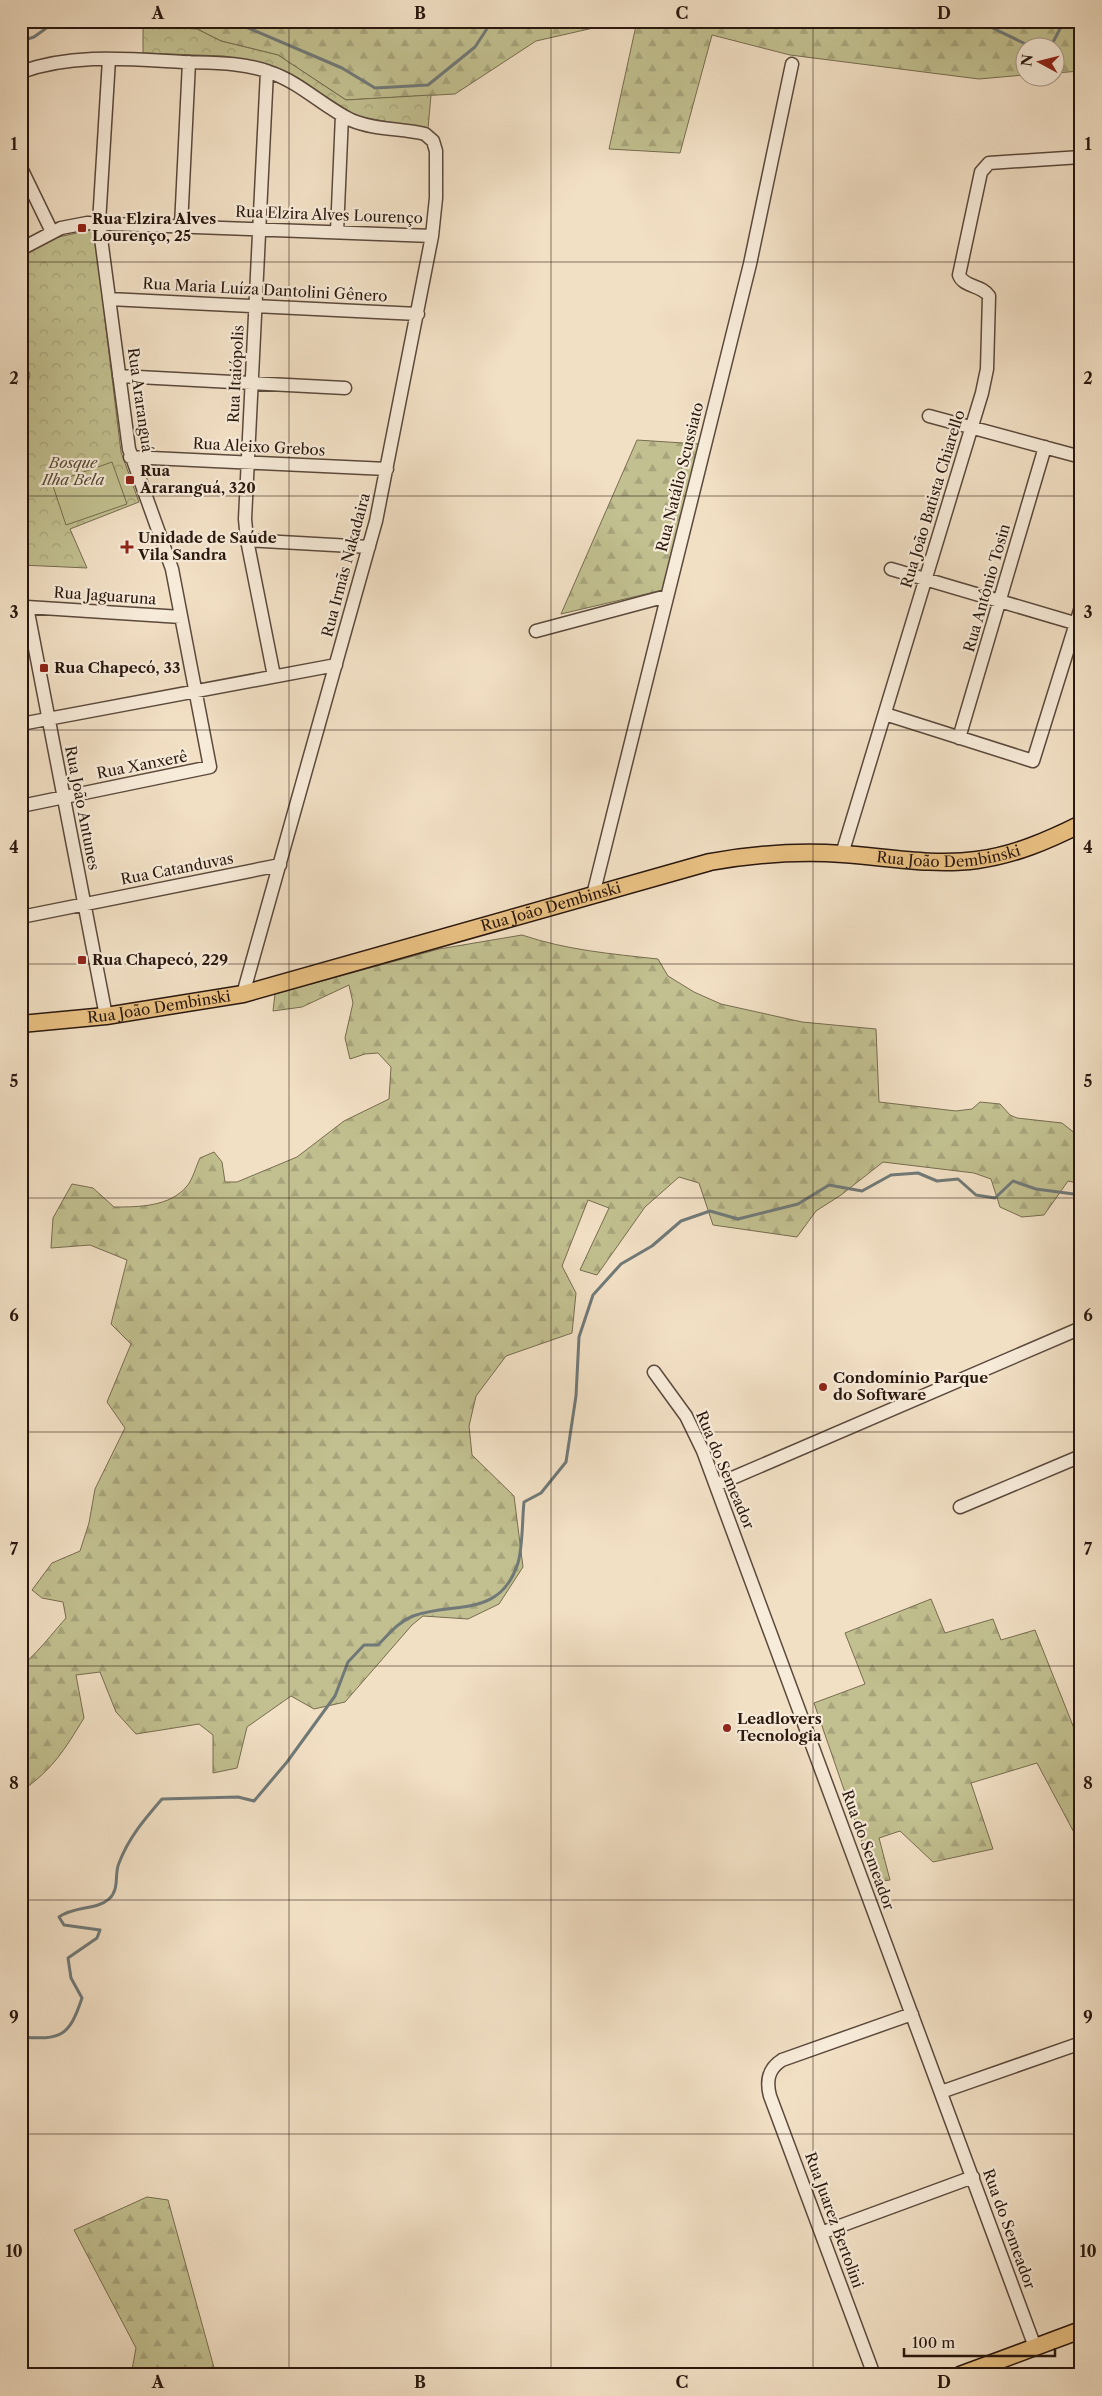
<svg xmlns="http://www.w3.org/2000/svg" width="1102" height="2396" viewBox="0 0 1102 2396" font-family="'Libre Caslon Text',serif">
<defs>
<pattern id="forest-firs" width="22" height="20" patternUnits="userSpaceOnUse" patternTransform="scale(1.25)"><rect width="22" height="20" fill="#c2c090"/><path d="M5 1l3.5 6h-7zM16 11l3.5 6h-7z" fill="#a7a47b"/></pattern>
<pattern id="park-crowns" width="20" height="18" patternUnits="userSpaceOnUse" patternTransform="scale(1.25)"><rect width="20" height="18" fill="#c2c090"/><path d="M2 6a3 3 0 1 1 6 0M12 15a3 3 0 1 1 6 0" fill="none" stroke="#a7a47b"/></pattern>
</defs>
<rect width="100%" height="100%" fill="#f2e0c5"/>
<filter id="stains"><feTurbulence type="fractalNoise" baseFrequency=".004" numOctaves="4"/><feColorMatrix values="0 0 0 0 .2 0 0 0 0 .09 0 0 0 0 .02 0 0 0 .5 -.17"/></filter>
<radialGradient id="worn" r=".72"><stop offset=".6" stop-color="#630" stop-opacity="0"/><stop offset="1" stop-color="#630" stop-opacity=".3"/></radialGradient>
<path fill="url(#forest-firs)" stroke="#766c4f" d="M83 21H624L536 41 455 94 346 100 278 55 221 41 197 29Z
M637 21H1081V71L1055 73 1054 48H1024V75L979 79 790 55 712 35 680 153 609 149Z
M637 440 699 444 663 590 561 614Z
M522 935C566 950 612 954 658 959L668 976 694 992 721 1004 802 1022 876 1029 879 1102 956 1111 972 1109 980 1102 1000 1104 1010 1115 1017 1118 1062 1123 1081 1138V1184L1068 1181 1044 1215 1022 1217 1000 1207 991 1179 974 1173 883 1162 841 1195 816 1211 797 1237 713 1225 699 1183 679 1177 645 1207 597 1275 580 1270 609 1208 588 1200 562 1266 576 1293 572 1333 506 1356 476 1396 469 1426 472 1455 514 1496 523 1567 499 1604 468 1619 423 1616 412 1625 345 1702 314 1709 291 1696 247 1727 237 1768 213 1773V1735L199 1724 136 1734 116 1712 100 1672 76 1675 84 1718C65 1749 53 1769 23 1790L21 1665C30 1662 57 1628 66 1618L63 1602 42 1598 32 1590 52 1563 80 1551 89 1523 95 1489 125 1428 107 1402 131 1344 111 1324 127 1260 90 1245 51 1248 53 1218 72 1184 93 1188 114 1207C138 1207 170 1207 187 1186 193 1179 196 1166 200 1158L214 1152 222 1162 225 1182H237L297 1157 344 1121 389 1099 391 1067 378 1053 365 1054 350 1059 345 1038 353 1003 349 985 302 1007 273 1011 275 994 439 949Z
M931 1599 945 1633 993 1619 1001 1640 1035 1630 1081 1746V1839L1078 1840 1037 1763 971 1783 993 1849 933 1862 900 1831 879 1838 890 1880 876 1882 814 1703 865 1684 845 1633Z
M147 2197 168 2200 216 2375H131L136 2348 74 2230Z"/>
<path fill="url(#park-crowns)" stroke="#766c4f" d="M143 26 197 29 221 41 278 55 346 100 431 95 428 129 357 116 289 73 268 64 224 56 143 53Z
M94 229 121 452 139 502 70 529 87 568 21 565V411L30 375 21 348V258L50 239Z"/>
<path fill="#c2c090" stroke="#766c4f" d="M112 462 127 504 66 525 52 483Z"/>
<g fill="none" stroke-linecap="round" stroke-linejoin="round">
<path stroke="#707978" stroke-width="3" d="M232 21 342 68 375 88 428 85 475 47 492 21
M978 21 1034 48
M21 41 34 37 56 21
M1050 48 1064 21
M21 2037C61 2040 69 2037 82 1998L71 1978 68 1958 97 1938 100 1930 64 1925 59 1917C74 1906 97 1910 109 1899 120 1889 114 1874 119 1863 129 1837 144 1820 162 1799L238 1797 254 1801 287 1762 335 1696 348 1662 364 1645H378C389 1634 398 1622 413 1616 454 1601 500 1619 518 1563 523 1545 522 1521 524 1502L541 1493 566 1462 576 1396 579 1337 593 1295 621 1264 652 1246 681 1221 710 1211 738 1219 798 1204 829 1185 862 1191 891 1175 918 1173 937 1181 958 1179 976 1195 995 1198 1013 1181 1036 1189 1081 1195"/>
<g stroke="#5b493c" stroke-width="15">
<path id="minor" d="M267 71 245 519 247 540 274 676
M21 72C73 53 129 59 183 62 211 63 243 62 269 72 300 82 322 106 351 120 374 130 401 128 425 134L433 141 436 151V198L432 236 376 521 243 994
M21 168 52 232
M181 226 189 62
M337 232 342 115
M21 249 61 228 87 223 432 236
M109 299 418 314
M119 376 345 388
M929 416 1081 457
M130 457 387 469
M247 540 369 547
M891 569 1081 625
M536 631 667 596
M885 714 1033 761 1081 607
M21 724 336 665
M959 738 1045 447
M21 806 210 767 172 569 129 449 99 223 109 59
M842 854 982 393 987 369 989 296C982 285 963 287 959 275L981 172 989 163 1081 157
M593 895 750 264 792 64
M21 917 280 865
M106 1016 27 607 181 617
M654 1372 686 1416 703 1451 1035 2347
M716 1485 1081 1328
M960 1507 1081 1456
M941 2092 1081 2043
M821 2233 973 2177
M874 2375 770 2096C766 2081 768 2069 782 2060L912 2014"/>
</g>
<g stroke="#29170e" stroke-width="19">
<g id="major">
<path id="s1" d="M21 1024 106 1016 243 994 710 862C754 854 798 851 843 854 887 857 933 866 977 860 1014 855 1047 841 1081 824"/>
<path d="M960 2375 1081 2330"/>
</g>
</g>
<use href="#minor" stroke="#f7ebd9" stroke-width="12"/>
<use href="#major" stroke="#e9c082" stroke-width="16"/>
</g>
<path fill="none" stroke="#29170e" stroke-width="1" stroke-opacity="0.55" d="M289 21V2375M551 21V2375M813 21V2375M21 262H1081M21 496H1081M21 730H1081M21 964H1081M21 1198H1081M21 1432H1081M21 1666H1081M21 1900H1081M21 2134H1081"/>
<g fill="#8f2418" stroke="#f7ebd9" stroke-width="2">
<rect x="77" y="223" width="10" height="10" rx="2.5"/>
<rect x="125" y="475" width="10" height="10" rx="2.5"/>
<path d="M124.5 539.5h5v5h5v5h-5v5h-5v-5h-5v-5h5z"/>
<rect x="39" y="663" width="10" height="10" rx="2.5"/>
<rect x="77" y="955" width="10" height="10" rx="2.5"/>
<circle cx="823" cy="1387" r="5"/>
<circle cx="727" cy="1728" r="5"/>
</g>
<g text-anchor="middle" stroke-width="4.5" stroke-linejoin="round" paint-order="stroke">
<g font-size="15" fill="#29170e" stroke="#f7ebd9">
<text transform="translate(329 215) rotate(2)" y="5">Rua Elzira Alves Lourenço</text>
<text transform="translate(265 290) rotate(3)" y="5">Rua Maria Luíza Dantolini Gênero</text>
<text transform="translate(236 374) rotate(-87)" y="5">Rua Itaiópolis</text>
<text transform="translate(140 400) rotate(82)" y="5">Rua Araranguá</text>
<text transform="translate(259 447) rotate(3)" y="5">Rua Aleixo Grebos</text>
<text transform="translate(680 477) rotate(-76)" y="5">Rua Natálio Scussiato</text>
<text transform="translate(933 499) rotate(-73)" y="5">Rua João Batista Chiarello</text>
<text transform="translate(346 565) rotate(-75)" y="5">Rua Irmãs Nakadaira</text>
<text transform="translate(987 588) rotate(-74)" y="5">Rua Antônio Tosin</text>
<text transform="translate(105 596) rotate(4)" y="5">Rua Jaguaruna</text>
<text transform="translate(142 765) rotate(-11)" y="5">Rua Xanxerê</text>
<text transform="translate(82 808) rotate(79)" y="5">Rua João Antunes</text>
<text dy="5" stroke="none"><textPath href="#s1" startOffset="949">Rua João Dembinski</textPath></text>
<text transform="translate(177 869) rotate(-11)" y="5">Rua Catanduvas</text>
<text dy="5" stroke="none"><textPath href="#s1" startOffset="544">Rua João Dembinski</textPath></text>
<text dy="5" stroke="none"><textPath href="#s1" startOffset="139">Rua João Dembinski</textPath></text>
<text transform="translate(725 1470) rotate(67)" y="5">Rua do Semeador</text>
<text transform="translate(868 1850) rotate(70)" y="5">Rua do Semeador</text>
<text transform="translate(834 2220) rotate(70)" y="5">Rua Juarez Bertolini</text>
<text transform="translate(1009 2229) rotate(70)" y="5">Rua do Semeador</text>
</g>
<g font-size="15" font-weight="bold" fill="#29170e" stroke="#f7ebd9" text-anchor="start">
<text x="92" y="224">Rua Elzira Alves<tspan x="92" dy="17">Lourenço, 25</tspan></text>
<text x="140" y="476">Rua<tspan x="140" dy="17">Araranguá, 320</tspan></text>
<text x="138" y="543">Unidade de Saúde<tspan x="138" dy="17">Vila Sandra</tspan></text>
<text x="54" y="673">Rua Chapecó, 33</text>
<text x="92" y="965">Rua Chapecó, 229</text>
<text x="833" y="1383">Condomínio Parque<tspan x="833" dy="17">do Software</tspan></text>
<text x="737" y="1724">Leadlovers<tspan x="737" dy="17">Tecnologia</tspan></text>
</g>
<g font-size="15" font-style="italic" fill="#574a35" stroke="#f7ebd9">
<text x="73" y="468">Bosque<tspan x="73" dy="17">Ilha Bela</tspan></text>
</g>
</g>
<rect width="1102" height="2396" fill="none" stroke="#f2e0c5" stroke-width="55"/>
<g transform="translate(1040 62) rotate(277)"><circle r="24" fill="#f7ebd9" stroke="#a59688"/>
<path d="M0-4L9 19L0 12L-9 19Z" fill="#8f2418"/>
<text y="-8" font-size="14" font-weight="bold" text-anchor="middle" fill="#29170e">N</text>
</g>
<path d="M904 2348v8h151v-8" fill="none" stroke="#29170e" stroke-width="2.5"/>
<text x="912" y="2348" font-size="15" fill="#29170e" stroke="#f7ebd9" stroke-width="4" paint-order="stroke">100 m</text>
<rect x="28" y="28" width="1046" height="2340" fill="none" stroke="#29170e" stroke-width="2"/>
<g font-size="16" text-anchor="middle" font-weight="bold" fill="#29170e">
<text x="158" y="19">A</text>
<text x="420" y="19">B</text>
<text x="682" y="19">C</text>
<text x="944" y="19">D</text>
<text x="14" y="150">1</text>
<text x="1088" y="150">1</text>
<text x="14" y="384">2</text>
<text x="1088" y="384">2</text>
<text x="14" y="618">3</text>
<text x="1088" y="618">3</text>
<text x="14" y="853">4</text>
<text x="1088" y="853">4</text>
<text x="14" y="1087">5</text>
<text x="1088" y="1087">5</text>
<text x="14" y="1321">6</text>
<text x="1088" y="1321">6</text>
<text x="14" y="1555">7</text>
<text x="1088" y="1555">7</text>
<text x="14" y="1789">8</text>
<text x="1088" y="1789">8</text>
<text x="14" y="2023">9</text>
<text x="1088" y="2023">9</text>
<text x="14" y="2257">10</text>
<text x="1088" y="2257">10</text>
<text x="158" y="2388">A</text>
<text x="420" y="2388">B</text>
<text x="682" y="2388">C</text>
<text x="944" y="2388">D</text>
</g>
<rect width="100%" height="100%" filter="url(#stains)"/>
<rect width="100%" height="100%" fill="url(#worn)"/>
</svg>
